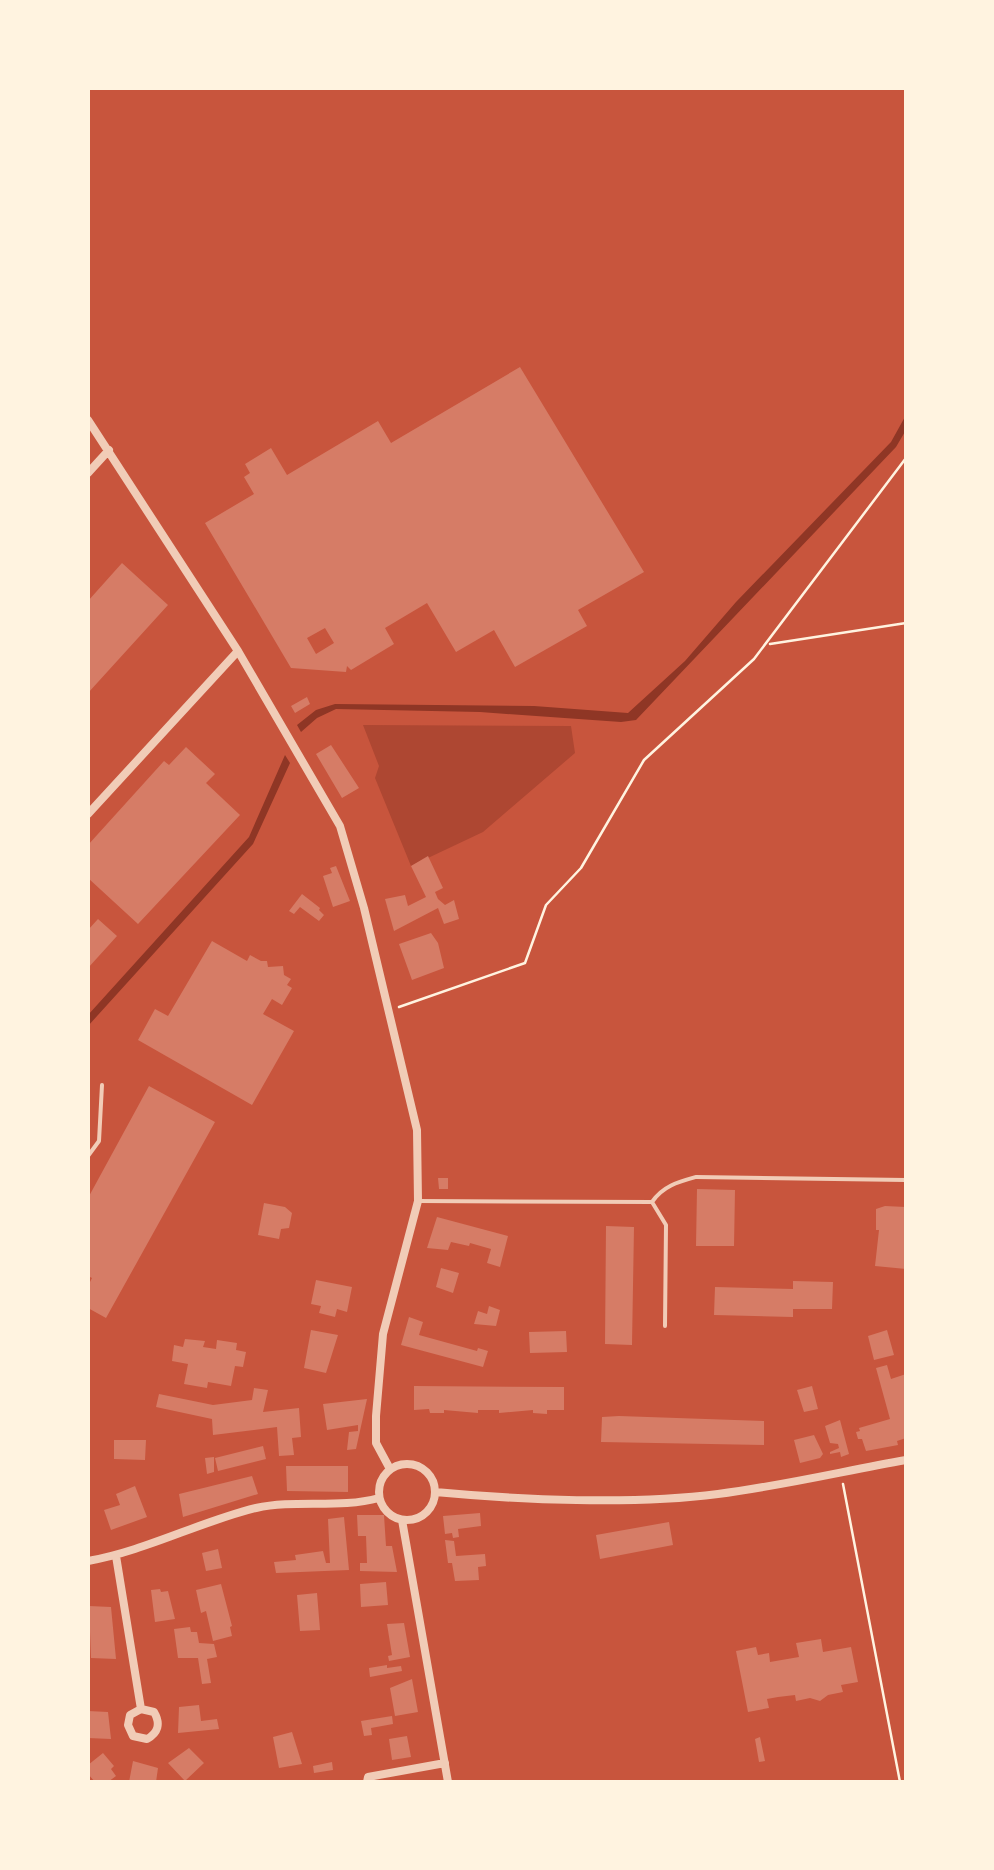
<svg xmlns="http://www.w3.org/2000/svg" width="994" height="1870" viewBox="0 0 994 1870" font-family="Merriweather,serif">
<rect width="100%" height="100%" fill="#c8553d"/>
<path fill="#ae4732" d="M363 725 571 726 575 753 483 832 411 866 375 778 379 766Z"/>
<path fill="#8f3625" d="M906 415V430L896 447 636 720 621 722 480 712 336 709 317 718 301 732 297 725 316 710 335 704 534 706 628 713 685 661 736 602 891 442Z
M285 755 290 763 253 844 88 1026V1015L249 837Z"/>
<path fill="#d67c66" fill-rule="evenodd" d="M520 367 644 572 578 610 587 626 515 667 494 630 456 652 427 603 385 628 394 644 351 670 347 666 346 672 291 668 205 523 254 494 244 477 250 473 245 464 271 448 287 475 378 421 391 443ZM325 628 334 643 316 654 307 638Z
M122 563 168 605 88 693V601Z
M307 697 310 704 295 713 291 706Z
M331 745 359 788 342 798 316 754Z
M186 747 215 774 206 783 240 815 138 924 88 878V845L164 761 169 765Z
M428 856 443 888 435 892 438 899 445 905 454 900 459 919 444 924 438 908 394 931 385 899 405 895 408 906 426 897 411 866Z
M336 866 350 901 333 907 323 876 332 873 330 868Z
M302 894 320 908 319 910 324 915 319 921 300 907 294 914 289 911Z
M98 919 117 936 88 968V930Z
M431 933 438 943 444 968 412 980 399 944Z
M212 941 247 961 250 955 261 961H267L268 967 283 966 284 975 291 979 287 985 292 988 282 1005 272 999 263 1014 294 1031 252 1105 138 1040 155 1009 168 1016Z
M149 1086 215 1122 106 1318 88 1308V1286L92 1278 88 1276V1198Z
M438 1178H448V1189H439Z
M697 1189 735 1190 734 1246H696Z
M264 1203 285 1207 292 1213 289 1228 281 1229 279 1239 258 1235Z
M885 1206 906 1207V1269L875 1266 879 1230H876V1209Z
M437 1217 508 1236 500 1267 487 1263 491 1249 470 1243 469 1246 451 1242 448 1250 427 1248Z
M606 1226 634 1227 632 1345 605 1344Z
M441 1268 459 1273 453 1293 436 1287Z
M316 1280 352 1287 347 1312 337 1309 335 1317 319 1313 321 1306 311 1304Z
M793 1281 833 1282 832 1309H793V1317L714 1315 715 1287 793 1289Z
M489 1306 500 1310 496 1326 474 1324 478 1311 487 1314Z
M409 1317 423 1322 419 1335 477 1351 478 1348 488 1351 483 1367 401 1345Z
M311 1330 338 1335 326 1373 304 1368Z
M887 1330 894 1355 874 1360 868 1336Z
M566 1331 567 1352 530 1353 529 1332Z
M185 1339 205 1341 203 1347 216 1349 217 1340 237 1343 236 1350 246 1352 243 1367 235 1366 231 1386 208 1382 207 1388 184 1384 188 1364 172 1361 174 1345 183 1347Z
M887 1365 891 1379 906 1374V1438L897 1441 898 1445 866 1451 862 1439H858L856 1432 860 1431 859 1428 890 1419 876 1368Z
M414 1386 564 1387V1410H547V1414L533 1413V1410L499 1413V1410H478V1413L444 1410V1413H430L429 1409 414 1410Z
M812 1386 818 1409 804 1412 797 1390Z
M254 1388 268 1390 263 1412 299 1408 301 1437 292 1438 294 1455 279 1456 277 1427 213 1435 212 1419 156 1407 159 1394 213 1405 252 1400Z
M367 1399 356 1449 347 1450 349 1432 358 1431V1425L327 1430 323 1404Z
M619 1416 764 1421V1445L601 1442 602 1417Z
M840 1420 849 1454 841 1457 840 1452 830 1454V1452L839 1448 838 1444 830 1443 825 1426Z
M814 1435 823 1454 820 1458 800 1463 794 1440Z
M114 1440H146L145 1460 114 1459Z
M263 1446 266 1459 218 1471 215 1458Z
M214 1457V1472L207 1474 205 1458Z
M286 1466H348V1492L287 1491Z
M252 1476 258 1494 183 1517 179 1494Z
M135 1486 147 1517 111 1530 104 1510 120 1505 116 1494Z
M480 1513 481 1526 458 1529 459 1537 453 1538 452 1533 445 1534 443 1516Z
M357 1515H384L386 1546H392L397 1572 360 1571V1563H367L366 1536H358Z
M344 1517 349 1570 276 1573 274 1562 296 1560 295 1555 323 1551 326 1563H330L328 1519Z
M669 1522 673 1545 600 1559 596 1535Z
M445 1540 454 1541 456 1556 485 1554 486 1566 478 1567 479 1580 455 1581 452 1563H448Z
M218 1549 222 1568 206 1571 202 1553Z
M386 1582 388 1605 361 1607 360 1584Z
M221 1584 232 1626 230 1627 232 1636 213 1641 206 1611 201 1613 196 1590Z
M160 1589 161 1592 168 1591 175 1619 155 1622 151 1590Z
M317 1593 320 1630 300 1631 297 1595Z
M89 1606 111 1607 116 1659 91 1658Z
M404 1623 410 1657 389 1661 388 1656 392 1655 387 1624Z
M190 1627 191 1632H197L199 1643 214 1644 217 1657 207 1659 211 1683 202 1684 198 1658H178L174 1629Z
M821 1639 823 1652 851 1647 858 1682 841 1685 843 1692 828 1695 820 1701 810 1698 796 1701 795 1695 778 1697 767 1699 769 1708 748 1712 736 1651 756 1647 758 1655 769 1653 770 1662 799 1657 796 1643Z
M387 1665V1668L401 1666 402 1671 370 1677 369 1668Z
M412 1679 418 1712 395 1716 390 1688Z
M199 1705 201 1721 217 1719 219 1729 178 1733 179 1707Z
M88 1711 108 1712 111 1739 88 1738Z
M392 1716 393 1724 371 1728 372 1735 364 1736 361 1721Z
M292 1732 302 1764 279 1768 273 1737Z
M407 1736 411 1757 392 1760 389 1739Z
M760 1737 765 1761 759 1762 755 1739Z
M189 1748 204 1763 185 1781 168 1763Z
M103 1753 114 1766 111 1769 116 1776 108 1782H95L88 1774V1765Z
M133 1761 158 1768 156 1782H129Z
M332 1762 333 1770 314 1773 313 1766Z"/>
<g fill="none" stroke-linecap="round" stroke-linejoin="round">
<path stroke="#fff3e0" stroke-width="2.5" d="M770 644 906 623
M399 1007 525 963 546 905 581 868 644 760 754 659 906 458
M843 1484 900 1782"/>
<path stroke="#f1ccb7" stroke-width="4" d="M88 1156 99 1141 102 1085
M418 1201 652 1202C663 1186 678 1182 696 1177L906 1180
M652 1202 666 1225 665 1326"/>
<path stroke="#f1ccb7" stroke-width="8" d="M88 420 238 651 340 826 364 908 417 1130 418 1201 383 1334 376 1416V1443L390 1469
M88 473 109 450
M88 814 238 651
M379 1492a28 28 0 1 1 56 0a28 28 0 1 1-56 0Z
M435 1492C521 1500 633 1505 718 1494 781 1486 844 1471 906 1460
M402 1520 448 1782
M116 1556 141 1709 130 1715 128 1725 133 1736 147 1739C158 1733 161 1724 154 1712L141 1709
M88 1561C145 1551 199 1522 256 1508 296 1499 339 1509 379 1498
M367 1782 368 1777 445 1763"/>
</g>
<rect width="994" height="1870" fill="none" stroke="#fff3e0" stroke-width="180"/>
</svg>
